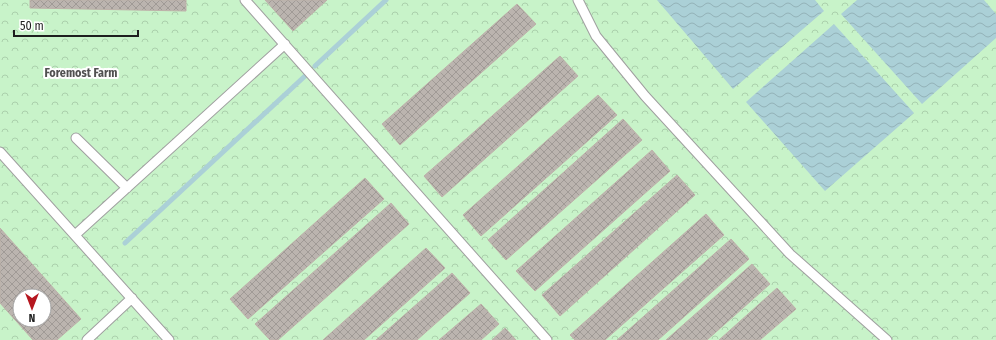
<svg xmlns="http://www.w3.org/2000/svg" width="996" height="340" viewBox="0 0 996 340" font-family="'Fira Sans Condensed',sans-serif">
<defs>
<pattern id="park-crowns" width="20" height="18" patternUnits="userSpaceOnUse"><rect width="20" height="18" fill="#c8f3c9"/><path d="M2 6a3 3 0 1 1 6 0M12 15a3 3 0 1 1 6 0" fill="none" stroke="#abd0ac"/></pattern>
<pattern id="water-waves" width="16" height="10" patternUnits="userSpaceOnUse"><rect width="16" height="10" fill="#abd0d7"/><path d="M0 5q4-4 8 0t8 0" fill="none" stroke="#93b2b8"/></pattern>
<pattern id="building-cross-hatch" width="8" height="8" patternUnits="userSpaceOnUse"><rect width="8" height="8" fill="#bbb4af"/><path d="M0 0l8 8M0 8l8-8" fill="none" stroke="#a09a96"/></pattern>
</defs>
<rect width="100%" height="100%" fill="#eeebe6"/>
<path fill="url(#park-crowns)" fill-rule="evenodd" d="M0 0H996V340H0ZM20 296H44V320H20Z"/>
<path fill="url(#water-waves)" d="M657 0H815L824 11 733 89Z
M857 0H984L996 14V38L922 104 841 14Z
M834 24 914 113 825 191 746 102Z"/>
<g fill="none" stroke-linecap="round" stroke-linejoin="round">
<path stroke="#abd0d7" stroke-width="5" d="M315 66 386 0
M125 243 305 76"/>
</g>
<path fill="url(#building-cross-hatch)" stroke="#beb2aa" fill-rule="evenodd" d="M30 0H186V11L30 8Z
M265 0H327L293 31Z
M517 4 536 24 400 145 382 124Z
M560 56 578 76 442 197 424 176Z
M598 95 617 115 481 236 463 215Z
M623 119 642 140 506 260 488 240Z
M652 150 670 171 535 291 516 271Z
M677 175 695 195 560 316 542 295Z
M365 178 384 199 248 319 230 299Z
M391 203 409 224 278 340H270L255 324Z
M706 214 724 235 605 340H575L570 335Z
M0 228 81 319 57 340H33L0 303ZM20 296H44V320H20Z
M731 239 749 259 658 340H617Z
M426 248 445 268 364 340H323Z
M752 264 770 284 707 340H666Z
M452 273 470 293 417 340H376Z
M777 288 796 309 760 340H719Z
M481 304 499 324 481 340H439Z
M505 328 516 340H492Z"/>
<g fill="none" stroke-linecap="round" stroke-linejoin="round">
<g stroke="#9f9f9f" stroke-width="11">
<path id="lane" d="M245 0 547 340
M578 0 596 36 645 96 790 254 887 340
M76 138 127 188
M0 152 169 340
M75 235 285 44
M87 340 132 298"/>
</g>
<use href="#lane" stroke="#fff" stroke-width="9"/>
</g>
<g text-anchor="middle" stroke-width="4" stroke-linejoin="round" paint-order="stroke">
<g font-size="12" font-weight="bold" fill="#515151" stroke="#fff">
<text x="81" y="77">Foremost Farm</text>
</g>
</g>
<g transform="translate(32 308) rotate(180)"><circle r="19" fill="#ffffff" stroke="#a5a5a5"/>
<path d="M0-3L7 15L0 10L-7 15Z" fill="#b61720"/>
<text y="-6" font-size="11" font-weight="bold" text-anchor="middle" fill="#1e1e1e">N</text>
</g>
<path d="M14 30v6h124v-6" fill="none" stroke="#1e1e1e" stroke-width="2"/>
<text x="20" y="30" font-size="12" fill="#1e1e1e" stroke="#ffffff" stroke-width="3" paint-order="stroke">50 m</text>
</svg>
